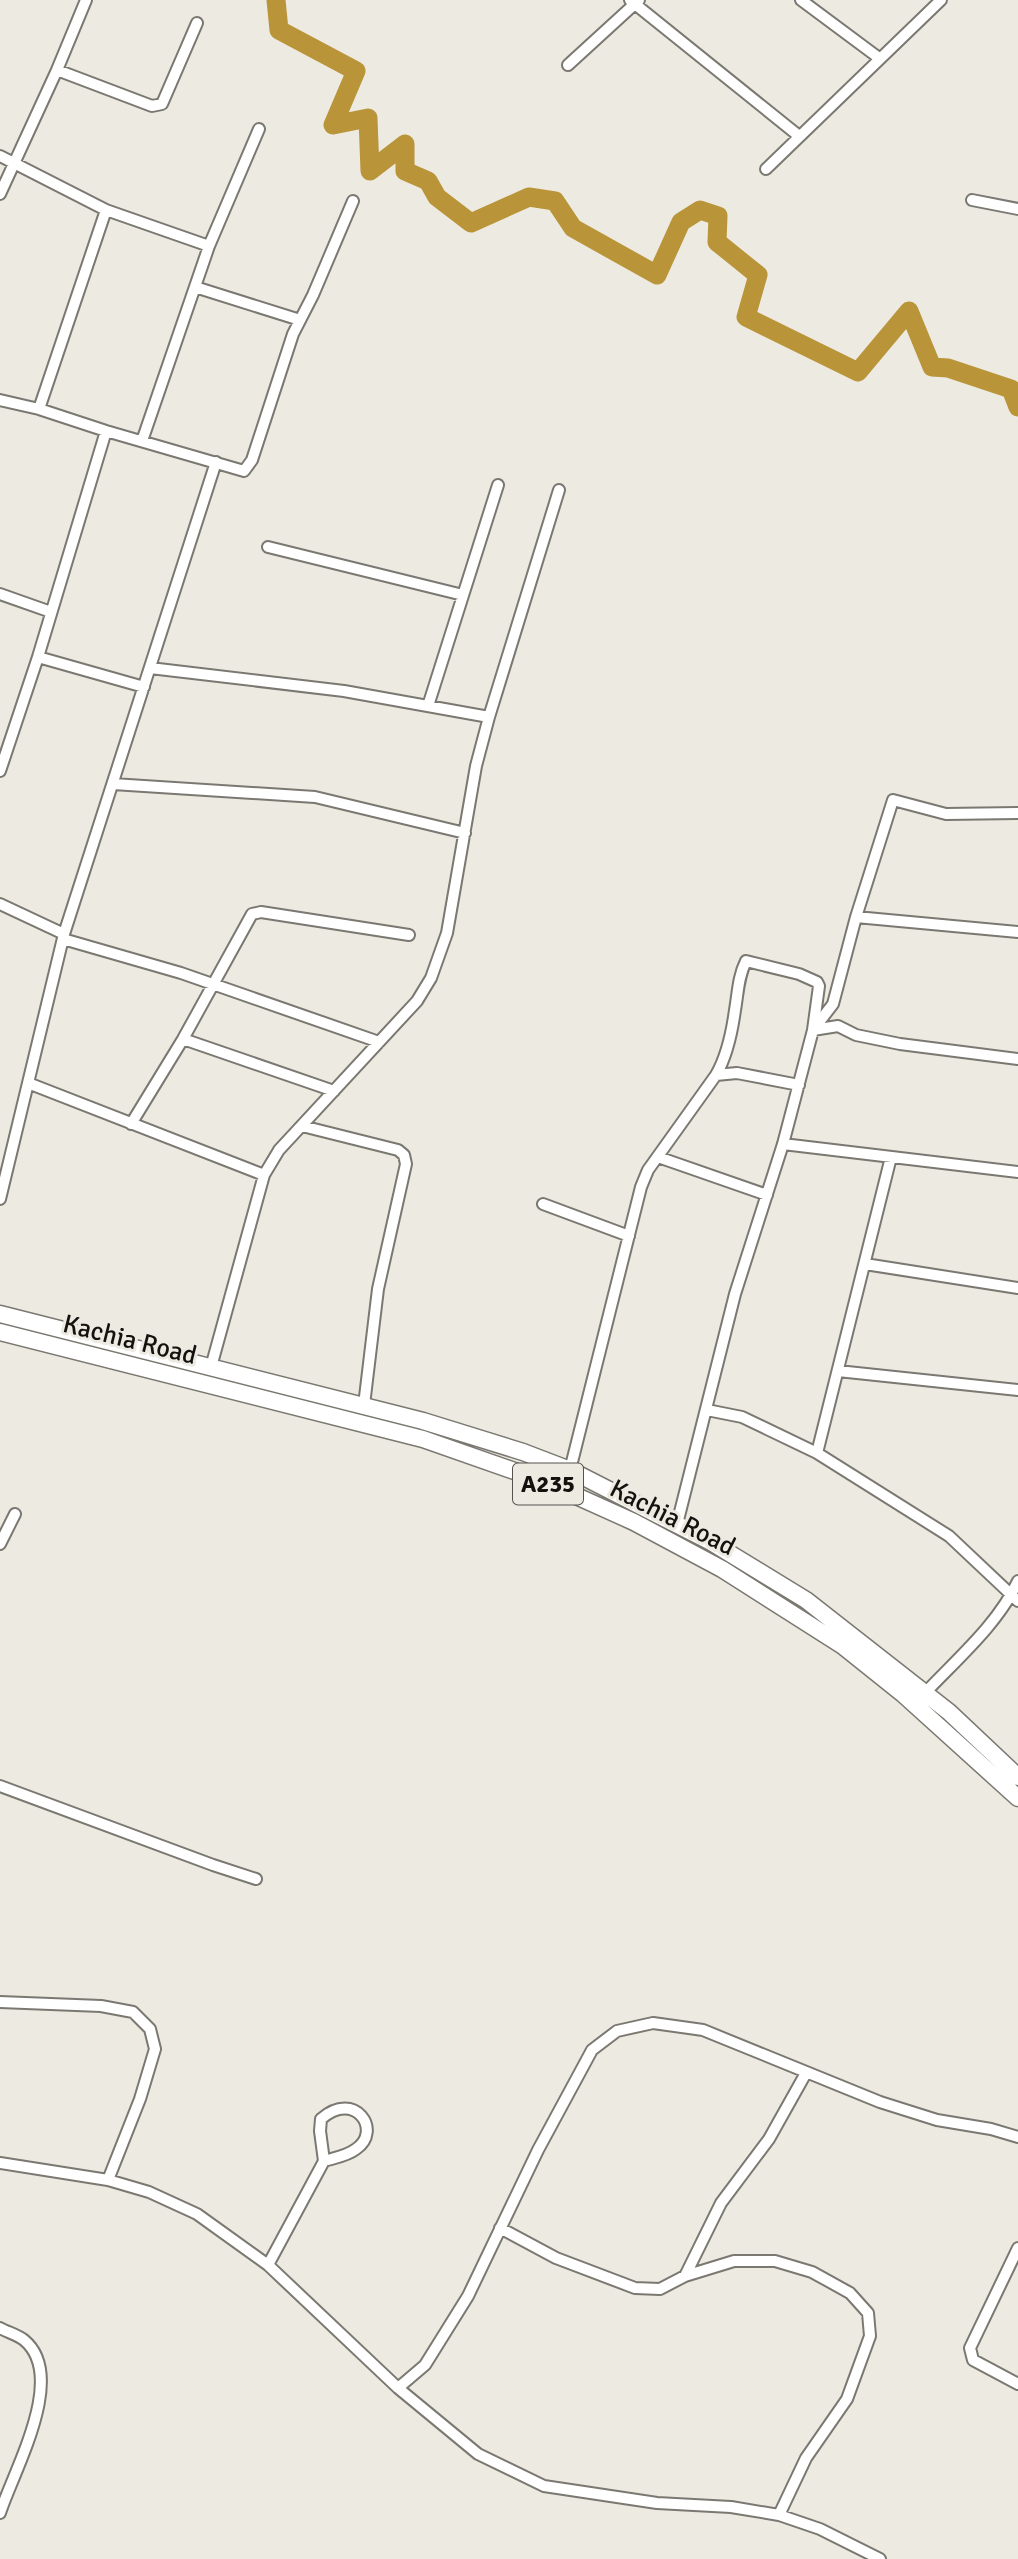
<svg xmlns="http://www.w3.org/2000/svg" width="1018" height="2559" viewBox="0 0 1018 2559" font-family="Signika,sans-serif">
<rect width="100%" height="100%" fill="#edeae2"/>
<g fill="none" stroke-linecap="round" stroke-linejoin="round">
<path stroke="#b99438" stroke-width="19" d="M276 0 279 30 356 71 333 125 368 118 370 171 405 144V171L428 181 437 197 471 223 529 197 555 201 573 228 657 275 681 222 700 210 718 216 717 242 758 275 746 317 858 372 909 311 932 367 948 368 1011 389 1018 407"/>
<g stroke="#7b7871" stroke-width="14">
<path id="minor" d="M630 0 799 136
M801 0 879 58
M568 65 639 0
M57 70 152 106 162 104 197 23
M0 156 106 210 209 246
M766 169 941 0
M0 194 57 70 86 0
M972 200 1018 209
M195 287 300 320
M0 400 39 409 106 431 244 471 252 460 293 334 313 295 353 201
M39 409 106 210
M142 441 209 246 259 129
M268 547 463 595
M0 594 51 612
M38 657 144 687
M150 668 344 691 489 717
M428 706 498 485
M0 771 38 657 106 431
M113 784 315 797 465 833
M0 904 64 934
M856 917 1018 932
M63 939 181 973 379 1042
M183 1039 334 1091
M716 1075C727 1056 732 1032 735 1010 738 993 738 977 746 961L799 974 817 982 819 986 813 1030 838 1026 856 1035 900 1044 1018 1059
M28 1083 264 1175
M131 1124 183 1039 252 914 261 912 409 935
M302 1126 398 1150 404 1155 406 1164 378 1289 364 1405
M783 1144 1018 1172
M658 1157 767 1195
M0 1199 64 934 216 462
M543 1204 629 1236
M865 1264 1018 1288
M211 1367 264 1175 279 1150 417 1001 431 978 447 933 476 766 489 717 559 490
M838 1371 1018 1390
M707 1410 742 1417 817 1453 949 1536 1018 1601
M817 1453 891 1157
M570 1470 641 1187 648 1170 716 1075 737 1073 799 1085
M677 1524 735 1294 783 1144 813 1030 833 1004 856 917 893 800 946 814 1018 813
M0 1544 15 1514
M925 1693C958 1658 998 1624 1018 1581
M0 1786 213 1865 256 1879
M0 2002 101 2006 133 2012 150 2029 155 2049 140 2099 108 2180
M0 2163 108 2180 149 2192 197 2214 268 2265 398 2388 478 2454 544 2486 657 2503 731 2507 779 2515 820 2529 880 2559
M500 2228 556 2258 635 2288 660 2289 685 2276 734 2261H775L812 2272 850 2293 868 2313 870 2336 847 2399 806 2458 779 2515
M1018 2248 970 2348 973 2360 1018 2384
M268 2265 324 2161 320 2131 321 2119C355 2089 383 2131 356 2149 347 2156 334 2158 324 2161
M685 2276 721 2203 769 2139 806 2073
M0 2328C7 2332 18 2335 24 2340 68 2376 14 2470 0 2513
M398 2388 425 2365 468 2296 538 2150 592 2050 617 2031 653 2023 703 2030 880 2102 937 2120 991 2129 1018 2137"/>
</g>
<g stroke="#7b7871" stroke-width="19">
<path id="highway" d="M0 1314 423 1421 523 1452 570 1470 711 1542 806 1600 949 1712 1018 1777
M0 1332 423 1439 543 1481 634 1522 722 1569 843 1646 903 1694 1018 1798"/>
</g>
<use href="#minor" stroke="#fff" stroke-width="10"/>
<use href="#highway" stroke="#fff" stroke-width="16"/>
</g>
<g text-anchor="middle" stroke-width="6" stroke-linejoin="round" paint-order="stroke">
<rect fill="#edeae2" stroke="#54534e" stroke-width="2" x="513" y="1463.5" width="70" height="41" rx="5"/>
<g font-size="24" font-weight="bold" fill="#13120f">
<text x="548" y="1492">A235</text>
</g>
<g font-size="26" fill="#13120f" stroke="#edeae2">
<text transform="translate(130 1339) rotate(14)" y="9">Kachia Road</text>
<text transform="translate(673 1517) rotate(27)" y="9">Kachia Road</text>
</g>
</g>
</svg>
